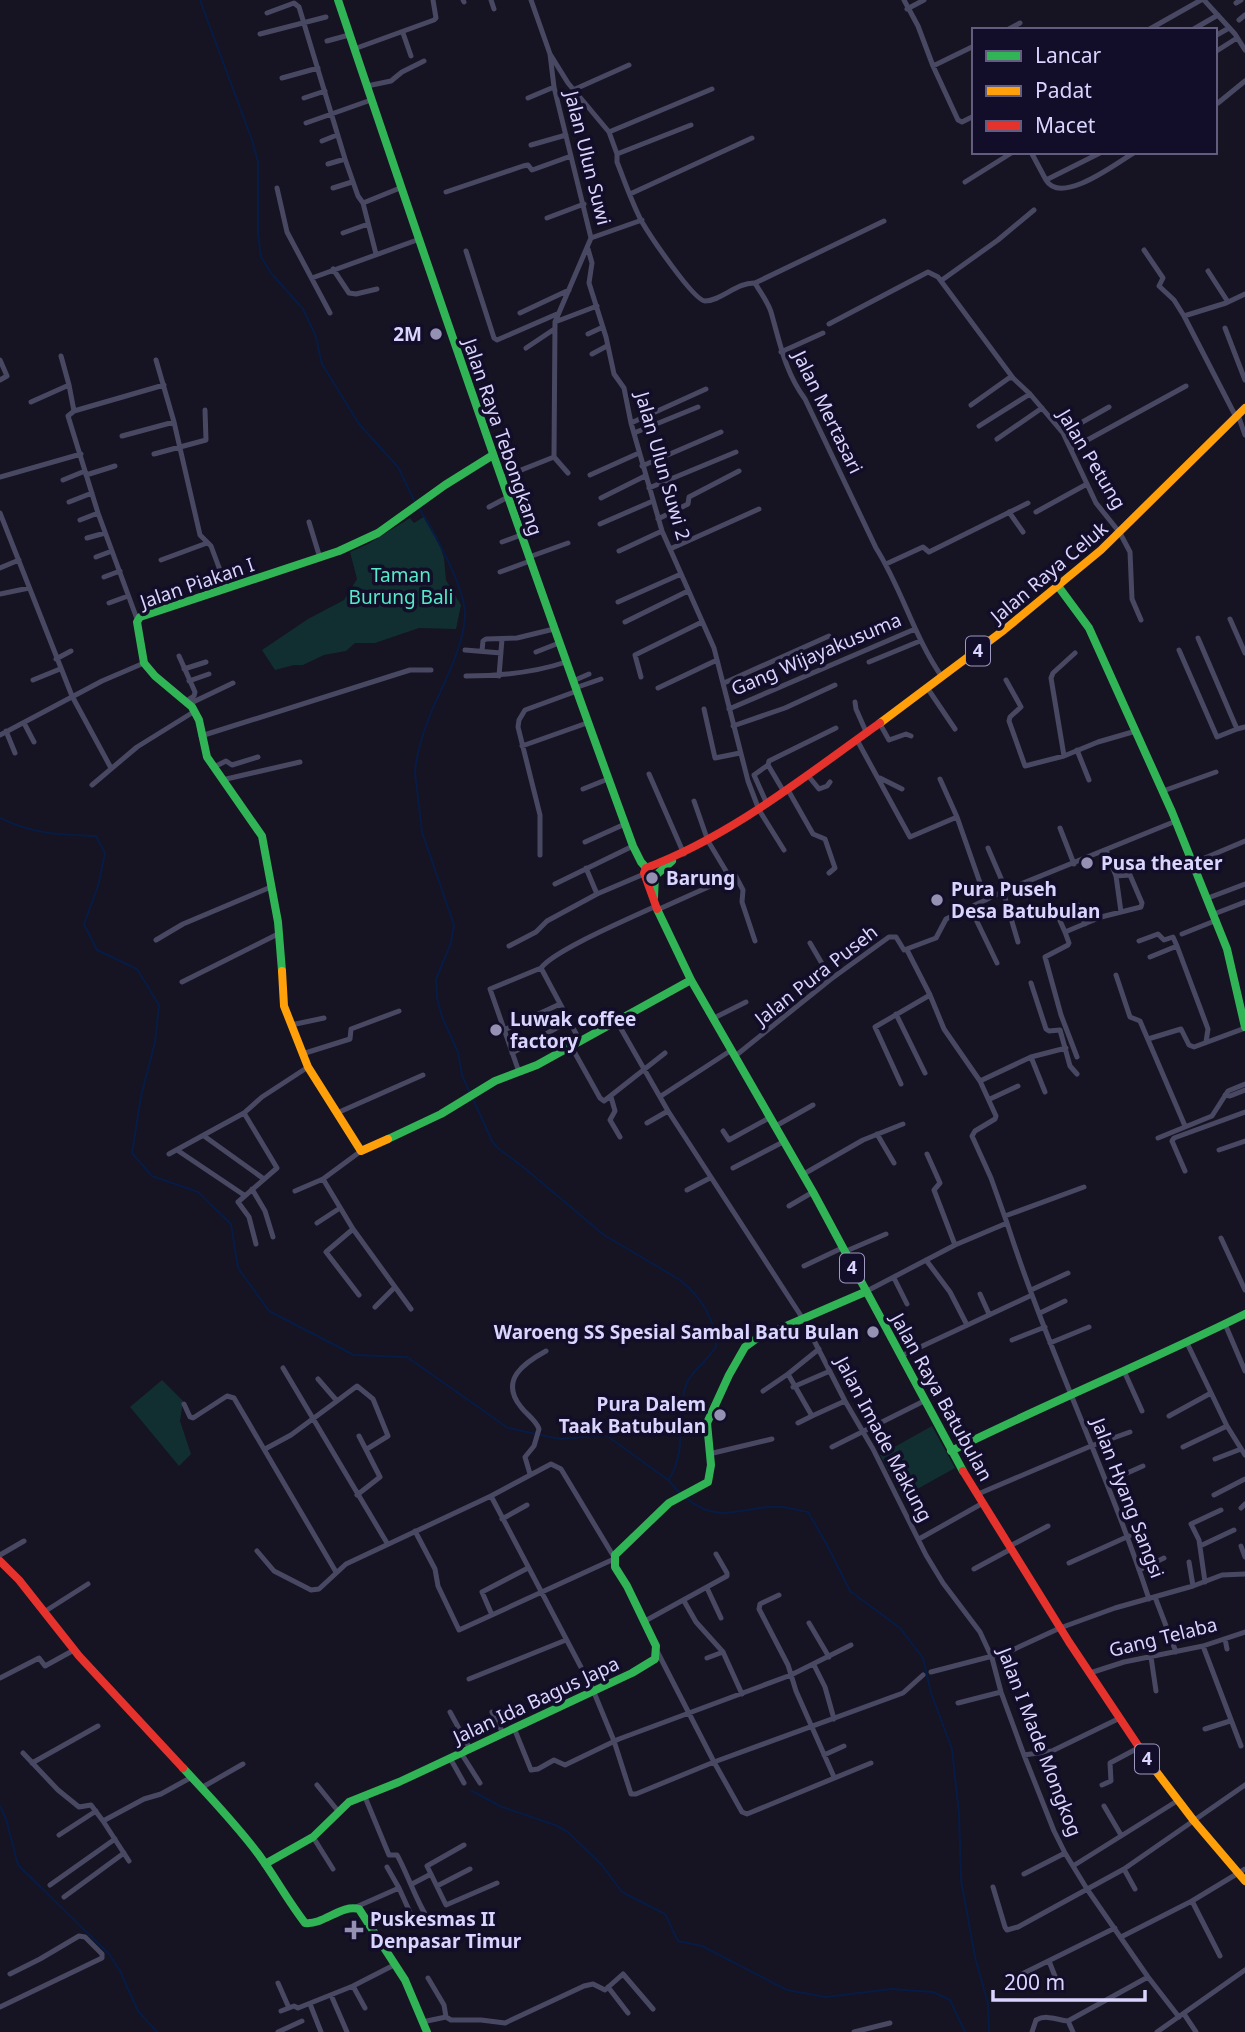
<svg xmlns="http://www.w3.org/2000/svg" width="1245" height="2032" viewBox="0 0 1245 2032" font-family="'Noto Sans',sans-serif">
<rect width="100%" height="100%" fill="#161322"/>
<path fill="#112f30" d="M425 516 437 537 444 558 446 580 461 605 456 629 419 628 375 643H355L346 651 324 655 303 665H294L275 670 262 650 308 619 344 600 357 579 350 552 368 544 410 518 414 523Z
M162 1380 183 1401 180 1421 191 1454 179 1466 130 1407Z
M932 1426 955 1468 903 1497 880 1455Z"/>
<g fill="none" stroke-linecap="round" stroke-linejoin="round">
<path stroke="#071c45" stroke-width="2" d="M200 0 252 140 258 162V233L261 257 271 273 303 309 315 334 322 364 359 424 398 467 416 504
M419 508C434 533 466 588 465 616 464 642 449 673 438 697 428 717 416 751 415 773L422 832 454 925 451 943 436 979 437 998 442 1017 458 1052 462 1075 469 1091
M0 818C32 834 60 835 96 836L105 853 98 886 84 924 97 950 137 969 159 1005 155 1042 141 1096 132 1153 152 1176 198 1192 231 1224 238 1268 269 1311 354 1355 407 1357 508 1428 560 1439 606 1435 668 1480 679 1492
M473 1099 492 1141 499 1149 522 1166 604 1235 680 1280C701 1297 716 1320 716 1346 707 1363 688 1372 684 1391 678 1421 686 1453 669 1479
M686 1498C721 1527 745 1504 781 1507 790 1507 799 1511 808 1512L826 1543 850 1591 900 1628 923 1658 931 1693 952 1749 959 1814 961 1880 975 1957 988 2004 989 2032
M472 1791 502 1807 555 1825 568 1832 601 1864 622 1892 665 1914 678 1941 702 1946 787 1990 826 1997 891 1989 933 1992 950 2000 965 2032
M0 1806 6 1819 18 1865 109 1954 120 1971 138 2011 157 2032"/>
<path stroke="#494863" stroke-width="5" d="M463 0 464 2
M491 0 494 9
M531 0 550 54 568 83 609 132 617 154V162C625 182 632 203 642 222 649 234 693 300 705 301 721 301 737 282 755 283L884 221
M904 0 918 26 933 66 958 120 962 122 974 116
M1204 0 1235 34 1245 50
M1236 3 1241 0
M907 9 924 0
M267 13 294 3 299 7 345 159 358 196 363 203 376 254
M1239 20 1245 15
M1007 30 1020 23
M1148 30 1201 0
M1192 30 1218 15
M403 33 411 56
M260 34 326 17
M1215 36 1229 28
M327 41 349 35
M354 49 434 20 436 18 433 0
M1215 52 1237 38
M550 54 554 87 591 238 555 322 554 457
M933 66 974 46
M282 78 318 68
M367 86 391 81 402 72 424 61
M573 90 629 65
M304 98 325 91
M528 98 554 87
M1218 103 1245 81
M306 123 371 100
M609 132 712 89
M322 141 337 135
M531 145 566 135
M1031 152 1046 180 1100 153
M617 154 691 125
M328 164 345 159
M1046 180C1061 206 1117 163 1135 152
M965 182 1013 152
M277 188 287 232 330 313
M333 188 352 182
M446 192 523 166 528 165 532 170 535 169 571 156
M630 194 752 138
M363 203 400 188
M547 218 584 204
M343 233 368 224
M591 238 642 220
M588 249 592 263 589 283 606 337 614 374 624 388 631 423 662 531 714 648 748 781 759 810 784 850
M1144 250 1163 278 1159 286 1174 300 1184 316 1236 417
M466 251 494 338 497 340 557 314
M333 269 349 293 356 294 377 289
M1208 271 1228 302
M312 278 417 240
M942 280 998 240 1034 210
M755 283C760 292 768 302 771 312 780 343 785 372 805 399L876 548C902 589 914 637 942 677
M520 313 569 290
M1184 316 1226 303 1245 294
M555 322 597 306
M829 324 928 272 938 277 1013 378 1030 394 1063 433 1096 503 1120 533 1130 552 1132 599 1141 620
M1225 328 1245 380
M588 334 603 327
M526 348 553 330
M781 352 823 333
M592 354 607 346
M61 356 69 385
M0 360 7 376 0 380
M156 360 174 422 200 535 211 546 227 589
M31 402 69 385 74 411
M971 405 1009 378H1013
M1238 415 1245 435
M631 423 706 389
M979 426 1030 394
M634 433 698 407
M1063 433 1109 407
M122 436 174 422
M997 439 1042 408
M1071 449 1186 386
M154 454 206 440 205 410
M554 457 568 473
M642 466 721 432
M86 475 115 466
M590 475 639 453
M0 477 81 454
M501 478 554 457
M63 480 85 471
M649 488 736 452
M601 498 645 476
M69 502 92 493
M489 507 508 497
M1009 512 1023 532
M1036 512 1087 484
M0 513 72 696 111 768
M658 519 688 504 689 497 739 471
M80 520 98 513
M309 522 320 558
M600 524 653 501
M87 538 105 533
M502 542 521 535
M670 549 759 509
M619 551 662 531
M96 557 112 551
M529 557 568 543
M161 560 207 543
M886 564 923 547 929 552 1028 503
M0 568 19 560
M500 572 530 561
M104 577 120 571
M0 594 29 588
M618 602 681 574
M109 603 128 596
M137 619 98 513 68 416 74 411 164 385
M1230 619 1245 653
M625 622 688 591
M1198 638 1237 729 1245 727
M465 650 501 653
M1179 650 1217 737 1237 729
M482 651 483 641 486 639 517 638 554 629
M536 652 559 643
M179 656 195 692 194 696 186 701
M56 659 71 651
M869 662 920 641
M184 669 206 662
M466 676C502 676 533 673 566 662
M499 676 502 639
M641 677 635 655 702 622
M33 680 60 669
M1006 680 1021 707 1010 717 1009 721 1025 766 1064 756 1098 742 1136 731
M189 681 209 674
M573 681 589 674
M724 683 829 636
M575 688 601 679
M658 688 717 660
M928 689 955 729
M855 702 856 709 867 734
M189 704 233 683
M704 709 715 758 740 753
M729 709 915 629
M24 723 34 742
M880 724 889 740 906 734 911 736
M733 726 785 708 835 685
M6 731 15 753
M0 735 102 681 144 663
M201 736 410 670H431
M857 740 910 837 957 817 986 900
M522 746 587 723
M1077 750 1089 780
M1064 756 1051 678 1053 673 1075 653
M214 767 226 761 232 765 258 757
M649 774 684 854
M810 778 819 789 827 786 830 782
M880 778 902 789
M940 779 957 817
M222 780 300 762
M92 785 137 747 195 711
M583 789 608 779
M788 790 813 834 825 839 835 868 829 873
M1163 791 1216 772
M784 792 768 765 769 761 836 728
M694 801 708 841 729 876
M767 804 754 775 768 765
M1060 828 1074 864
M585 842 625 824
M988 848 1006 890
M1106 850 1116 876 1121 912
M540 855V815L518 727 519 720 525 710 577 691
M1193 863 1245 841
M586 868 597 894
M555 884 633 846
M1003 891 1018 942
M1208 898 1245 884
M970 907 997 963
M657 910 735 875 743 890 742 902 755 941
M1214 914 1245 902
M1065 932 1057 914 1060 910 1077 904 1085 924
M1182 934 1217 920
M156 940 183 924 271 887
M1139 941 1158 934 1164 940 1173 937 1177 946
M810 943 831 979
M509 946 536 932 547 921 597 894 644 874
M907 950 930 995 944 1029 980 1081 996 1116 995 1119 975 1131 972 1136 991 1178 1007 1223
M1150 957 1177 946 1208 1029 1206 1042
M541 968 580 1041
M1116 975 1130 1017 1140 1021 1185 1126
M182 982 278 934
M1031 983 1046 1029 1049 1031 1060 1030 1070 1066 1077 1074
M896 1014 925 1073
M712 1019 746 1002
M616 1020 668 1111 803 1319 845 1401 873 1449 926 1555 943 1583 980 1632 992 1658 1001 1692 1024 1755 1054 1831 1065 1853 1087 1889 1148 1977 1179 2017
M291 1025 324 1018
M504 1030 560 1004
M1148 1039 1181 1029 1189 1045 1194 1047 1245 1028
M571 1046 600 1098 604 1101 665 1053
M512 1053 569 1021
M302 1054 350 1039 351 1029 399 1011
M734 1057 831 979 889 937H896L904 950 936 938 946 919 1006 890 1176 821
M1031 1057 1045 1092
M1077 1057 1061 1015 1045 957 1068 945 1069 943 1065 932 1101 917 1141 907 1142 903 1130 875 1116 876
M519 1072 490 989 541 968C554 950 633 917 656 906
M980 1081 1031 1057 1066 1048
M901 1084 875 1027 930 995
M1225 1095 1230 1096 1245 1090
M661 1096 730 1051
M611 1097 615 1111 610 1120 620 1137
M990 1099 1018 1086
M244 1113 277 1168 238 1202 249 1217 256 1244
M337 1113 423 1075
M647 1123 668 1111
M774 1127 813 1105
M723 1131 729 1140 769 1118
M877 1134 894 1163
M204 1136 264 1179
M1158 1138 1212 1116 1228 1091 1245 1084
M177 1150 244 1195
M1219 1150 1245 1141
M169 1154 244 1113 262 1097 308 1067
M927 1154 940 1183 934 1190 955 1245
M733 1168 783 1142
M1185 1171 1172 1141 1174 1138 1245 1112
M802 1175 863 1140 903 1124
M323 1179 353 1229 411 1309
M252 1189 265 1211 273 1237
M687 1190 710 1178
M295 1191 323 1179 361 1151
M789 1206 813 1192
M1005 1216 1084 1187
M317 1223 340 1208
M353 1229 326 1252 359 1295
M1221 1238 1245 1290
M844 1252 886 1234
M926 1260 950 1292 967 1325
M804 1266 842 1248
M894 1278 907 1304
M1031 1290 1068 1273
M865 1292 955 1245 1007 1223C1048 1351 1107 1471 1149 1599
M980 1294 989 1314
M375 1307 394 1288
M1040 1313 1065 1301
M1225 1324 1245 1371
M1012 1340 1045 1327
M1050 1343 1089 1327
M1187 1343 1227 1426 1245 1455
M819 1349 788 1374 812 1416 845 1401
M901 1356 1032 1295
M283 1368 387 1543
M1124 1371 1142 1411
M793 1387 830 1371
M763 1391 788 1374
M337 1401 357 1386 373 1399 388 1436 367 1449
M184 1404 190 1417 193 1418 227 1396 234 1398 336 1572
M1169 1416 1211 1393
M798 1423 812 1416
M832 1447 924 1401
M1183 1447 1227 1426
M265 1449 291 1435 337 1401 318 1379
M709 1454 772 1439
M1215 1459 1241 1449
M530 1474 525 1457 534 1446 539 1429C536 1420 527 1415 521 1407 499 1380 524 1363 546 1351
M1107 1482 1143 1466
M978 1494 1091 1446 1130 1432
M357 1495 380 1477 359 1436
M1214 1495 1245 1479
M491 1496 593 1690 614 1741 631 1794H636L714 1762 742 1812 747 1814 871 1763
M1241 1508 1245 1504
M502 1519 527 1505
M415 1531 435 1569 438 1586 459 1630 614 1559
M919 1539 983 1503
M1010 1546 1048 1526
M1200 1546 1234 1530
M1241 1546 1245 1557
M257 1551 274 1571 311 1590 319 1589 346 1564 491 1496 551 1464 561 1469 614 1557
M0 1555 24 1541
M1189 1562 1193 1586
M1069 1563 1129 1536
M974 1569 1011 1549
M1139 1570 1164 1558
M1205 1582 1199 1540 1191 1524 1221 1510
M707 1588 721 1618
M779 1595 760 1604 759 1609 788 1665 796 1691 834 1777
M1155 1597 1176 1652
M684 1601 696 1622 723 1652 707 1658
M44 1612 88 1584
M492 1615 482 1592 528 1568
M645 1621 727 1576V1573L716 1554
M809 1623 829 1657
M1225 1639 1227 1649
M1203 1646 1241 1746
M657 1651 714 1762 903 1693 923 1675
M723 1652 742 1694
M1151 1657 1156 1691
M814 1665 825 1687 834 1719
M931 1672 1008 1652 1060 1628 1115 1608 1193 1586 1222 1575 1245 1574
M1090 1673 1124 1662 1203 1646 1245 1632
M0 1678 39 1658 45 1666 74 1650
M469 1679 566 1640
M958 1703 1001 1692
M450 1712 470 1749
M492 1712 503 1733
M514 1728 531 1770 538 1769 554 1760 565 1765 619 1739 791 1675 851 1645
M1205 1729 1230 1721
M23 1753 58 1790 79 1807 91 1805 103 1821 144 1799 161 1794 190 1778
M461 1753 480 1783
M824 1755 844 1746
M1024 1755 1052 1751 1120 1718
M450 1758 464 1783
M32 1763 98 1726
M317 1785 338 1811
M1102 1785 1111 1781 1110 1763 1140 1747
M201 1788 243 1764
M365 1797 389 1855H397C407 1872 421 1914 433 1925
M1104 1806 1121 1835
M103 1821 129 1861
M59 1835 96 1811
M313 1837 333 1869
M464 1845 427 1866 446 1905 497 1883
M1073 1866 1177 1801
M1124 1869 1135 1889
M1024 1874 1065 1853
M412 1884 431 1874
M50 1885 115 1839
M437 1886 470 1869
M993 1887 1005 1927 1007 1930 1018 1927 1124 1869 1245 1785
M399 1888 413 1919
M64 1897 124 1853
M1192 1901 1220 1956
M356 1907 399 1888 387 1867
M1121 1937 1192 1901 1245 1869
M1049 1961 1060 1989
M1020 1975 1115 1928
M278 1983 289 2008
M353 1986 365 2008
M608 1987 628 2013
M331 1995 347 2032
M310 2004 321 2032
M0 2007 102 1958V1954L85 1937 79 1936 40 1959 10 1974
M281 2011 294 2006 298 2008 353 1986 394 1965
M1184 2014 1196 2032
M446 2017 451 2020H481L505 2023 584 1986 593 1984 605 1990 623 1974 653 2009
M1068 2021 1073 2032
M422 2022 446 2017 444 2005 428 1978
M278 2032 302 2021
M854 2032 890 2023
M1032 2032 1036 2020C1047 2014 1057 2020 1068 2021L1148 1977
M1157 2032 1245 1970"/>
<path stroke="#30b455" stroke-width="8" d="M338 0C433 283 530 565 633 846L641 862 649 871
M1058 586 1089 628 1172 812 1227 949 1245 1027
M654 897 655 876 672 861
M657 909 691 980 813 1192 963 1471
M282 971 278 922 262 836 207 757 199 720 192 707 155 676 144 663 137 622 140 617 339 551 378 533 445 485 493 455
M388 1139 441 1114 495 1081 537 1065 691 980
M951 1451C1048 1403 1148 1362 1245 1314
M183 1768C209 1796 236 1824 259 1855 275 1877 288 1901 305 1923 324 1925 341 1904 359 1909L405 1980 427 2032
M265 1864 313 1837 349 1802 399 1782 632 1673 655 1659 656 1646 627 1586 615 1567V1555L669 1503 708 1482 711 1465 707 1423 729 1375 745 1347 756 1339 865 1292"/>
<path stroke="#ff9f0a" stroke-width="8" d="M880 723 1004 630 1101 550 1245 408
M282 971 284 1006 308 1067 361 1151 388 1139
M1149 1762 1194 1821 1245 1881"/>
<path stroke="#e5322d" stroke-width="8" d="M657 909 644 873 646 868C733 835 805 776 880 723
M963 1471 1069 1642 1149 1762
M0 1561 19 1580 79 1656 183 1768"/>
</g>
<g fill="#9591b2" stroke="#120d28" stroke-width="2.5">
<circle cx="436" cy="334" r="7"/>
<circle cx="1087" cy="863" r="7"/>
<circle cx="652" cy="878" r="7"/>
<circle cx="937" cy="900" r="7"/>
<circle cx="496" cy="1030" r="7"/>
<circle cx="873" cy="1332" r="7"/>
<circle cx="720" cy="1415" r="7"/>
<path d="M350.5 1919.5h7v7h7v7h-7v7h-7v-7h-7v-7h7z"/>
</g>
<g text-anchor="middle" stroke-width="7" stroke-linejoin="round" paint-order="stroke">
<g fill="#120d28" stroke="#9e99be" stroke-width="2">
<rect x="966" y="636.5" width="24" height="29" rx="5"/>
<rect x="840" y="1253.5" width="24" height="29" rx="5"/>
<rect x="1135" y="1744.5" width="24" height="29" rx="5"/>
</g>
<g font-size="18" font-weight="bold" fill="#dad5ff">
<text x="978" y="657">4</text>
<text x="852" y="1274">4</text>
<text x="1147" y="1765">4</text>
</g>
<g font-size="19" fill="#dad5ff" stroke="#120d28">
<text transform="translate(588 158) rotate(76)" y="7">Jalan Ulun Suwi</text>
<text transform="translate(828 412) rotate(64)" y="7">Jalan Mertasari</text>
<text transform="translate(503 437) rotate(71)" y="7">Jalan Raya Tebongkang</text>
<text transform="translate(1092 459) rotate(59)" y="7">Jalan Petung</text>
<text transform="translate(663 466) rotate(74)" y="7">Jalan Ulun Suwi 2</text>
<text transform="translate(1049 572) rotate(-40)" y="7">Jalan Raya Celuk</text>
<text transform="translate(197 583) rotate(-19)" y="7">Jalan Piakan I</text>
<text transform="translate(816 654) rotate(-23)" y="7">Gang Wijayakusuma</text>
<text transform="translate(816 975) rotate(-38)" y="7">Jalan Pura Puseh</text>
<text transform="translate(942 1397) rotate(61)" y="7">Jalan Raya Batubulan</text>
<text transform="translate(884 1439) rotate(62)" y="7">Jalan Imade Makung</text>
<text transform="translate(1128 1498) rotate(69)" y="7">Jalan Hyang Sangsi</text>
<text transform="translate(1163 1637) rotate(-14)" y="7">Gang Telaba</text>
<text transform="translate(536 1700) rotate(-25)" y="7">Jalan Ida Bagus Japa</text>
<text transform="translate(1040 1742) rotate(69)" y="7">Jalan I Made Mongkog</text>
</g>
<g font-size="19" font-weight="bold" fill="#dad5ff" stroke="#120d28" text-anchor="start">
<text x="422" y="341" text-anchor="end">2M</text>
<text x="1101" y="870">Pusa theater</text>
<text x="666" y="885">Barung</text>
<text x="951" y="896">Pura Puseh<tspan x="951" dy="22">Desa Batubulan</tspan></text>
<text x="510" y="1026">Luwak coffee<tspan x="510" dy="22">factory</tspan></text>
<text x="859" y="1339" text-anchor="end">Waroeng SS Spesial Sambal Batu Bulan</text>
<text x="706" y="1411" text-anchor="end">Pura Dalem<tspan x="706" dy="22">Taak Batubulan</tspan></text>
<text x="370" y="1926">Puskesmas II<tspan x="370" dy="22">Denpasar Timur</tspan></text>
</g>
<g font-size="19" fill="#56eac8" stroke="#120d28">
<text x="401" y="582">Taman<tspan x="401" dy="22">Burung Bali</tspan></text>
</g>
</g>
<rect x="972" y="28" width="245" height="126" fill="#120d28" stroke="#625d7e" stroke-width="2"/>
<rect x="986" y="51" width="35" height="10" fill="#30b455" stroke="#625d7e" stroke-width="2"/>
<text x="1035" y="63" font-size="21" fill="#dad5ff">Lancar</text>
<rect x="986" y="86" width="35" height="10" fill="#ff9f0a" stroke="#625d7e" stroke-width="2"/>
<text x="1035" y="98" font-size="21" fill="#dad5ff">Padat</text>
<rect x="986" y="121" width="35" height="10" fill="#e5322d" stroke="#625d7e" stroke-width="2"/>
<text x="1035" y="133" font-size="21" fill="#dad5ff">Macet</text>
<path d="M993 1990v10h152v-10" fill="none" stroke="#dad5ff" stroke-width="3.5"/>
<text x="1004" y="1990" font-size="21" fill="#dad5ff" stroke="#120d28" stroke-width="5" paint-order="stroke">200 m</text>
</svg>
